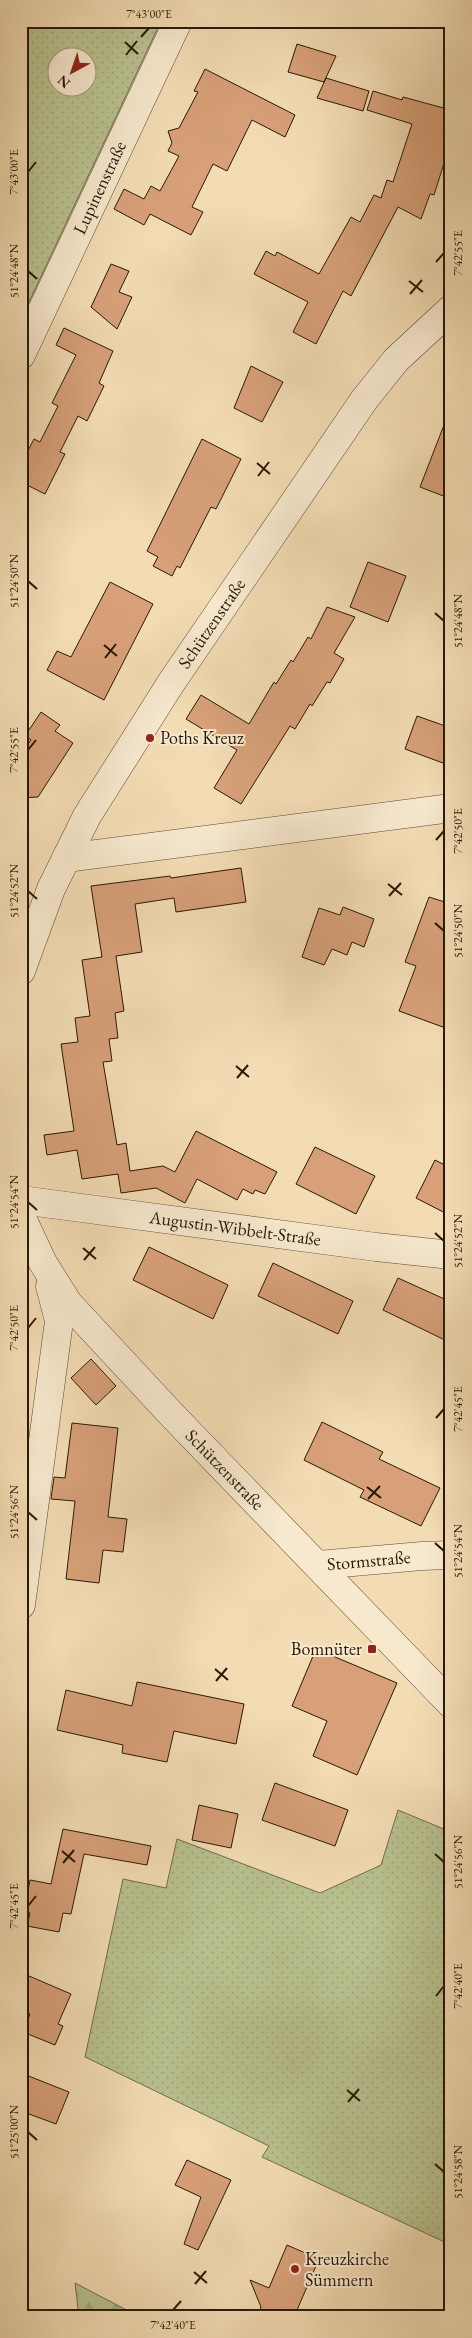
<svg xmlns="http://www.w3.org/2000/svg" width="472" height="2338" viewBox="0 0 472 2338" font-family="'EB Garamond',serif">
<defs>
<pattern id="grass-dots" width="8" height="8" patternUnits="userSpaceOnUse" patternTransform="scale(1.25)"><rect width="8" height="8" fill="#b8c18f"/><path d="M2 2h.1M6 6h.1" fill="none" stroke="#9ea57a" stroke-width="1.8" stroke-linecap="round"/></pattern>
<pattern id="forest-firs" width="22" height="20" patternUnits="userSpaceOnUse" patternTransform="scale(1.25)"><rect width="22" height="20" fill="#b8c18f"/><path d="M5 1l3.5 6h-7zM16 11l3.5 6h-7z" fill="#9ea57a"/></pattern>
</defs>
<rect width="100%" height="100%" fill="#f3dcb4"/>
<filter id="stains"><feTurbulence type="fractalNoise" baseFrequency=".004" numOctaves="4"/><feColorMatrix values="0 0 0 0 .2 0 0 0 0 .09 0 0 0 0 .02 0 0 0 .5 -.17"/></filter>
<radialGradient id="worn" r=".72"><stop offset=".6" stop-color="#630" stop-opacity="0"/><stop offset="1" stop-color="#630" stop-opacity=".3"/></radialGradient>
<path fill="url(#grass-dots)" stroke="#706c4b" fill-rule="evenodd" d="M21 21H161L21 319ZM58 58H88V88H58Z
M398 1810 451 1832V2245L262 2157 269 2146 85 2057 123 1879 166 1888 177 1839 320 1893 381 1865Z"/>
<path fill="url(#forest-firs)" stroke="#706c4b" d="M75 2283 140 2317H79Z"/>
<path fill="#d7a079" stroke="#291807" d="M297 44 336 56 324 82 288 72Z
M205 69 295 115 285 137 252 120 227 171 213 164 192 207 203 212 191 235 150 214 144 225 114 209 124 189 144 199 151 186 160 191 179 156 168 151 172 143 168 131 179 128 198 92 194 91Z
M326 78 369 91 363 111 317 98Z
M373 91 402 100 403 97 451 110V141L434 195 430 194 421 219 398 207 351 296 343 291 316 344 293 332 308 302 254 274 266 251 275 256 277 252 319 274 351 217 360 222 374 195 381 198 387 180 393 182 412 124 367 110Z
M111 264 129 271 119 292 132 297 117 329 91 307Z
M64 328 113 351 99 383 104 386 87 421 78 416 60 452 65 454 45 494 21 482V464L34 439 40 442 58 406 52 403 76 355 56 345Z
M251 366 283 382 262 422 234 408Z
M449 412 451 413V499L420 487Z
M202 439 241 459 216 509 211 507 180 568 177 566 172 576 153 566 158 557 147 551Z
M368 562 406 576 388 622 350 607Z
M110 582 153 604 104 700 47 670 57 651 71 657Z
M327 607 355 617 334 653 344 659 330 683 327 682 312 706 310 704 295 729 290 726 241 804 214 788 237 750 186 719 201 695 249 724 274 682 276 684 291 660 293 662 308 637 311 639Z
M41 712 60 725 55 731 73 743 38 797 21 798V754L31 740 25 736Z
M417 716 451 728V766L405 749Z
M241 868 246 902 176 912 174 898 135 904 142 952 116 956 124 1011 115 1013 118 1038 109 1039 112 1061 103 1062 117 1145 126 1143 130 1171 163 1166 175 1172 196 1131 277 1172 265 1194 255 1190 253 1194 243 1189 237 1200 197 1179 185 1203 156 1188 121 1193 118 1174 82 1179 77 1150 47 1155 44 1135 74 1131 61 1044 78 1042 75 1018 90 1016 82 960 102 957 91 886 170 876 171 878Z
M429 897 451 904V1030L399 1011 416 966 405 962Z
M343 907 374 919 364 947 352 942 347 955 332 949 324 965 302 957 319 908 340 915Z
M315 1147 375 1176 356 1214 296 1184Z
M435 1160 451 1168V1216L416 1198Z
M149 1247 228 1285 213 1319 133 1280Z
M273 1263 353 1301 338 1334 258 1296Z
M398 1278 451 1302V1343L383 1310Z
M91 1359 116 1386 96 1405 71 1378Z
M322 1422 383 1452 379 1459 440 1488 421 1526 360 1497 364 1490 304 1460Z
M72 1423 118 1428 108 1517 127 1519 123 1552 103 1550 99 1583 66 1579 75 1501 51 1499 54 1477 65 1478Z
M316 1649 397 1683 357 1775 313 1756 327 1721 292 1706Z
M137 1682 244 1704 236 1744 174 1731 167 1762 122 1753 123 1745 57 1730 66 1690 132 1706Z
M275 1783 348 1810 335 1846 262 1820Z
M199 1805 238 1814 231 1848 192 1840Z
M63 1829 151 1846 147 1865 84 1854 71 1914 63 1913 59 1932 27 1926 30 1913 24 1912 30 1880 51 1884Z
M29 1976 71 1994 58 2024 63 2026 55 2045 23 2032 30 2014 21 2011V1995Z
M21 2073 69 2092 56 2124 21 2111Z
M187 2160 231 2180 198 2250 184 2244 201 2197 175 2185Z
M287 2245 319 2259 294 2317H257L261 2307 250 2280 269 2288Z"/>
<g fill="none" stroke-linecap="round" stroke-linejoin="round">
<g stroke="#5c4932" stroke-width="29">
<g id="minor">
<path id="s1" d="M21 355 178 21"/>
<path d="M66 858 451 808"/>
<path id="s2" d="M21 971 51 889 87 816 171 683 364 400 396 360 451 309"/>
<path id="s3" d="M21 1200 376 1247 451 1255"/>
<path id="s4" d="M21 1216 43 1263 68 1303 172 1415 451 1704"/>
<path id="s5" d="M318 1565 422 1556 451 1555"/>
<path d="M21 1605 59 1321 50 1286"/>
</g>
</g>
<use href="#minor" stroke="#f7e8ce" stroke-width="28"/>
</g>
<path fill="none" stroke="#291807" stroke-width="2" d="M141 37 149 28M125 42 138 54M126 55 137 41M28 172 36 162M436 262 444 253M28 271 37 279M409 281 423 292M410 294 422 280M257 463 270 474M258 476 269 462M28 581 37 589M435 613 444 621M104 645 117 656M105 658 116 644M28 750 36 740M436 840 444 831M388 884 402 895M28 891 37 899M389 896 401 883M435 923 444 931M236 1066 249 1077M237 1078 248 1065M28 1202 37 1210M435 1233 444 1241M83 1248 96 1259M84 1260 95 1247M28 1328 36 1318M436 1418 444 1409M367 1487 381 1498M368 1499 380 1486M28 1512 37 1520M435 1543 444 1551M215 1669 228 1680M216 1681 227 1668M62 1851 75 1862M435 1854 444 1862M63 1863 74 1850M28 1906 36 1896M436 1996 444 1986M347 2090 360 2101M348 2102 359 2089M28 2132 37 2140M435 2164 444 2172M194 2272 207 2283M195 2284 206 2271M173 2310 181 2301"/>
<g fill="#8f2418" stroke="#f7e8ce" stroke-width="2">
<circle cx="150" cy="738" r="5"/>
<rect x="367" y="1644" width="10" height="10" rx="2.5"/>
<circle cx="295" cy="2269" r="5"/>
</g>
<g text-anchor="middle" stroke-width="4" stroke-linejoin="round" paint-order="stroke">
<g font-size="18" fill="#291807" stroke="#f7e8ce">
<text dy="6" stroke="none"><textPath href="#s1" startOffset="185">Lupinenstraße</textPath></text>
<text dy="6" stroke="none"><textPath href="#s2" startOffset="398">Schützenstraße</textPath></text>
<text dy="6" stroke="none"><textPath href="#s3" startOffset="216">Augustin-Wibbelt-Straße</textPath></text>
<text dy="6" stroke="none"><textPath href="#s4" startOffset="328">Schützenstraße</textPath></text>
<text dy="6" stroke="none"><textPath href="#s5" startOffset="51">Stormstraße</textPath></text>
</g>
<g font-size="18" fill="#291807" stroke="#f7e8ce" text-anchor="start">
<text x="160" y="744">Poths Kreuz</text>
<text x="362" y="1655" text-anchor="end">Bomnüter</text>
<text x="305" y="2265">Kreuzkirche<tspan x="305" dy="21">Sümmern</tspan></text>
</g>
</g>
<rect width="472" height="2338" fill="none" stroke="#f3dcb4" stroke-width="55"/>
<g transform="translate(72 72) rotate(220)"><circle r="24" fill="#f7e8ce" stroke="#a5957e"/>
<path d="M0-4L9 19L0 12L-9 19Z" fill="#8f2418"/>
<text y="-8" font-size="14" font-weight="bold" text-anchor="middle" fill="#291807">N</text>
</g>
<rect x="28" y="28" width="416" height="2282" fill="none" stroke="#291807" stroke-width="2"/>
<g font-size="12" text-anchor="middle" fill="#291807">
<text x="149" y="18">7°43'00"E</text>
<text transform="translate(14 172) rotate(-90)" y="4">7°43'00"E</text>
<text transform="translate(458 253) rotate(-90)" y="4">7°42'55"E</text>
<text transform="translate(14 271) rotate(-90)" y="4">51°24'48"N</text>
<text transform="translate(14 581) rotate(-90)" y="4">51°24'50"N</text>
<text transform="translate(458 621) rotate(-90)" y="4">51°24'48"N</text>
<text transform="translate(14 750) rotate(-90)" y="4">7°42'55"E</text>
<text transform="translate(458 831) rotate(-90)" y="4">7°42'50"E</text>
<text transform="translate(14 891) rotate(-90)" y="4">51°24'52"N</text>
<text transform="translate(458 931) rotate(-90)" y="4">51°24'50"N</text>
<text transform="translate(14 1202) rotate(-90)" y="4">51°24'54"N</text>
<text transform="translate(458 1241) rotate(-90)" y="4">51°24'52"N</text>
<text transform="translate(14 1328) rotate(-90)" y="4">7°42'50"E</text>
<text transform="translate(458 1409) rotate(-90)" y="4">7°42'45"E</text>
<text transform="translate(14 1512) rotate(-90)" y="4">51°24'56"N</text>
<text transform="translate(458 1551) rotate(-90)" y="4">51°24'54"N</text>
<text transform="translate(458 1862) rotate(-90)" y="4">51°24'56"N</text>
<text transform="translate(14 1906) rotate(-90)" y="4">7°42'45"E</text>
<text transform="translate(458 1986) rotate(-90)" y="4">7°42'40"E</text>
<text transform="translate(14 2132) rotate(-90)" y="4">51°25'00"N</text>
<text transform="translate(458 2172) rotate(-90)" y="4">51°24'58"N</text>
<text x="173" y="2329">7°42'40"E</text>
</g>
<rect width="100%" height="100%" filter="url(#stains)"/>
<rect width="100%" height="100%" fill="url(#worn)"/>
</svg>
